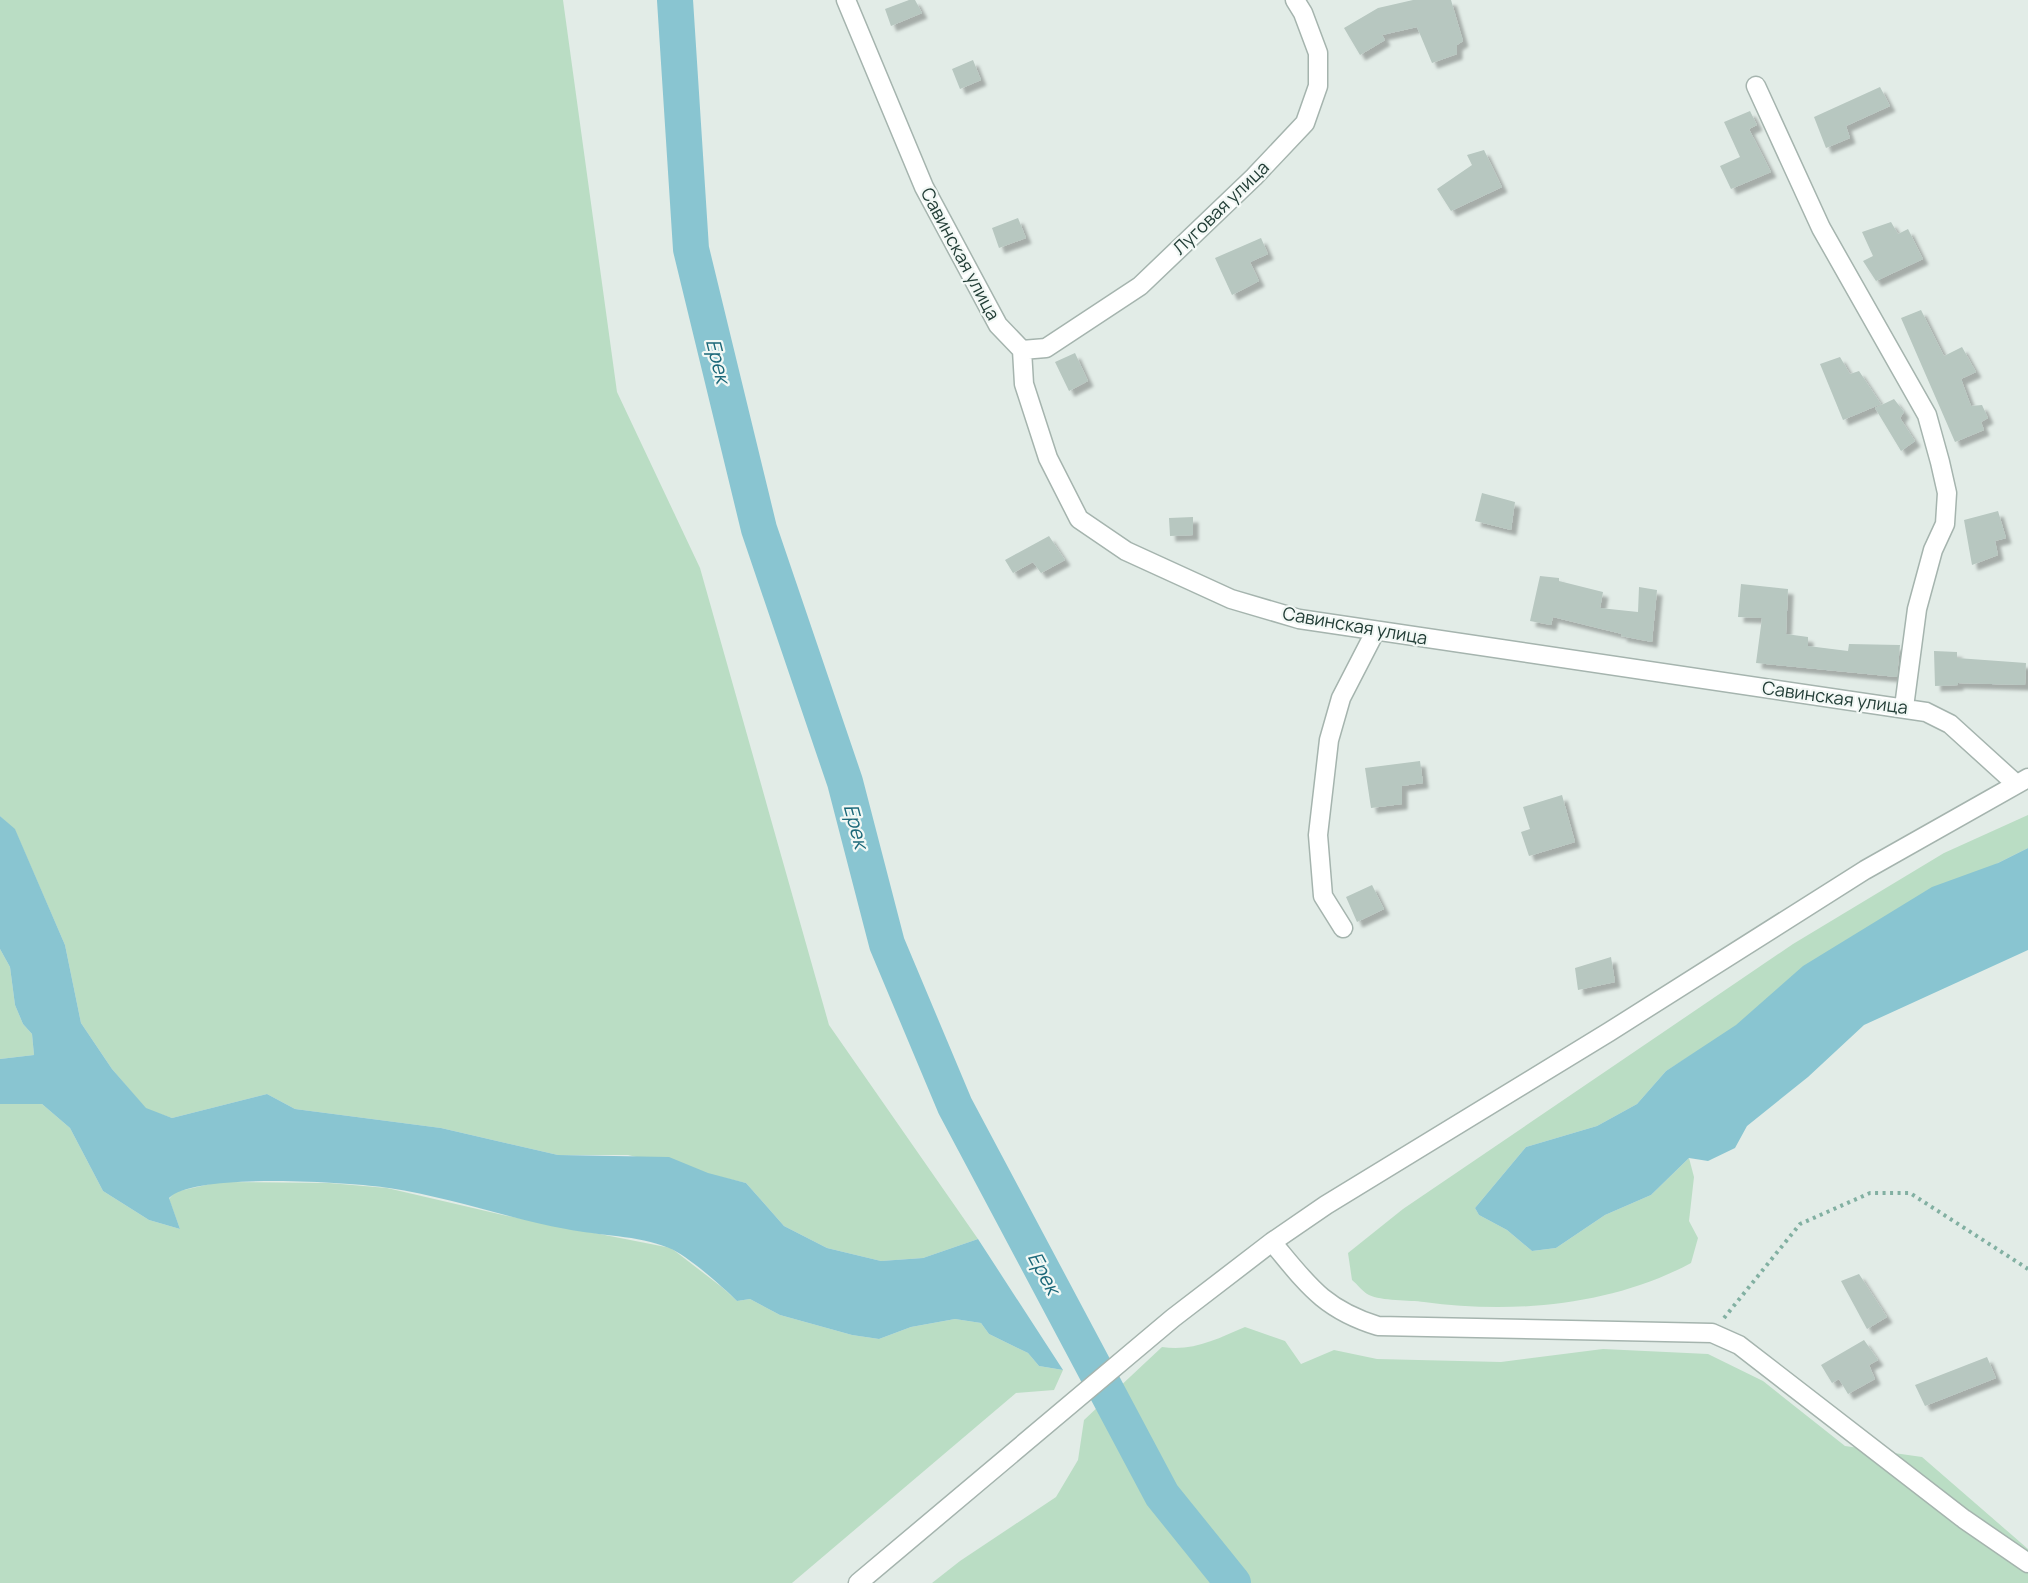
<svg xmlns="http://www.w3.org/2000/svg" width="2028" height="1583" viewBox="0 0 2028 1583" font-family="Manrope,sans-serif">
<defs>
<filter id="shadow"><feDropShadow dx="5.5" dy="5.5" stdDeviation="1.5" flood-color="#0004"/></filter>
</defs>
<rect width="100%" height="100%" fill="#e2ece7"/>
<path fill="#baddc4" d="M0 0H563L617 392 700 568 829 1025 978 1239 923 1258 881 1261 827 1248 784 1226 746 1183 628 1155H558L441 1128 295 1109 267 1094 172 1118 146 1109 112 1069 81 1023 65 945 15 830 0 816Z
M2028 815V848L1998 863 1666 1071 1637 1104 1597 1126 1526 1147 1475 1208 1479 1215 1507 1230 1532 1251 1556 1248 1605 1215 1651 1195 1689 1158 1694 1177 1689 1221 1698 1238 1691 1263C1611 1306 1512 1314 1424 1302 1410 1300 1381 1301 1369 1295 1363 1292 1357 1284 1352 1280L1348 1253 1403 1209 1793 944 1944 853Z
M0 949 10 967 15 1005 23 1024 32 1034 34 1055 0 1059Z
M0 1104H42L70 1128 103 1191 149 1220 180 1229 169 1199 175 1192 219 1182 329 1183 387 1188 503 1215 671 1248 723 1288 737 1301 750 1299 780 1315 852 1335 879 1339 911 1327 955 1319 981 1323 989 1334 1028 1353 1039 1366 1063 1370 1054 1390 1016 1393 792 1583H0Z
M1245 1327 1285 1341 1301 1364 1334 1350 1377 1359 1501 1362 1603 1349 1708 1354 1763 1381 1845 1446 1922 1457 2028 1549V1583H932L960 1561 1056 1497 1078 1460 1084 1420 1162 1347C1192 1352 1217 1339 1245 1327Z"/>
<path fill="#89c5d1" d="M0 816 15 829 65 945 81 1023 112 1069 146 1108 172 1118 267 1094 295 1109 441 1128 558 1155 669 1157 708 1173 746 1183 784 1226 827 1248 881 1261 923 1258 978 1239 1063 1370 1039 1366 1028 1353 989 1334 981 1323 955 1319 911 1327 879 1339 852 1335 780 1315 750 1299 737 1301C723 1287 687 1255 669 1248 637 1235 600 1236 566 1229 507 1218 449 1197 389 1188 350 1182 195 1172 169 1198L180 1229 149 1220 103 1191 70 1128 42 1104H0V1059L34 1055 32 1034 23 1024 15 1005 10 967 0 949Z
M2028 848V950L1864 1025 1808 1077 1747 1126 1735 1148 1708 1161 1689 1158 1651 1195 1605 1215 1556 1248 1532 1251 1507 1230 1479 1215 1475 1208 1526 1147 1597 1126 1637 1104 1666 1071 1736 1025 1803 966 1932 887 1998 863Z"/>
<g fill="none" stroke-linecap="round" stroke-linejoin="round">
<path stroke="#89c5d1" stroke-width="36" d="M675 0 691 249 759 529 845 782 887 944 955 1106 1162 1495 1233 1583"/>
</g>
<path fill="#b7c7c0" filter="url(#shadow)" d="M909 0H915L922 13 891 26 885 9Z
M1413 0H1451L1463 41 1457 45V54L1432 63 1417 27 1382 35 1385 40 1360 55 1344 28 1378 8Z
M973 60 981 80 960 89 952 69Z
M1880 87 1890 106 1846 126 1850 138 1826 148 1814 117Z
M1750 111 1757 125 1749 129 1771 172 1731 189 1720 166 1740 157 1724 122Z
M1484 150 1502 187 1451 211 1437 189 1472 165 1467 155Z
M1018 218 1026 238 999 248 992 228Z
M1891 222 1898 234 1908 229 1923 259 1876 281 1863 261 1873 256 1862 232Z
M1261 238 1268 254 1250 262 1259 281 1232 295 1215 258Z
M1921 310 1944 356 1962 347 1976 372 1961 379 1971 406 1982 405 1988 418 1981 422 1984 430 1955 442 1901 318Z
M1075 353 1088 381 1069 391 1055 362Z
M1840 357 1850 374 1859 371 1881 404 1843 420 1820 364Z
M1894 399 1904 412 1900 418 1915 441 1901 451 1875 408Z
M1482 493 1515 502 1511 530 1475 521Z
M1998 511 2006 538 1995 541 1998 555 1972 565 1964 520Z
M1193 517V535L1170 536 1169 518Z
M1049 536 1065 560 1041 573 1033 562 1013 573 1005 560Z
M1540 576 1559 578V581L1603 592 1600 608 1638 612 1639 587 1657 590 1652 642 1621 636 1622 634 1553 617 1551 625 1530 621Z
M1741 584 1788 589 1786 634 1808 637V646L1848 651 1849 644 1900 645 1897 677 1756 663 1762 618 1738 617Z
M1934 651 1957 652V658L2026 663 2025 685 1958 683V685L1935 686Z
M1420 761 1423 783 1402 786V804L1371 808 1365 768Z
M1562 795 1575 842 1529 856 1521 832 1530 829 1523 807Z
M1372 885 1384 909 1357 922 1346 897Z
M1611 957 1615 982 1578 990 1575 968Z
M1859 1274 1887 1317 1867 1329 1841 1281Z
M1864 1340 1878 1360 1869 1365 1875 1379 1848 1394 1839 1379 1832 1383 1821 1365Z
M1987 1357 1996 1378 1925 1406 1915 1385Z"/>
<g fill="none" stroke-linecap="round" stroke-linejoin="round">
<g stroke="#a5b4ae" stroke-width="21">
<path id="minor" d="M846 0 924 187 998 325 1022 350 1024 384 1048 458 1079 519 1126 551 1231 599 1299 619 1926 712 1950 724 2015 783
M1756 86 1821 228 1927 415 1940 462 1947 493 1945 524 1933 550 1917 609 1904 707
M1022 350 1046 348 1140 286 1254 177 1305 123 1318 86V53L1303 13 1295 0
M1343 928 1323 896 1318 835 1329 740 1341 698 1375 632
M1272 1242C1307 1284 1323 1309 1378 1326L1712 1333 1739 1345 1964 1519 2028 1563
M858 1583 1173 1318 1272 1242 1326 1205 1609 1032 1865 870 2028 778"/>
</g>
<path stroke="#82b0a2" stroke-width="4" stroke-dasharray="3 4.5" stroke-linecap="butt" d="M1724 1318 1800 1224 1870 1193H1910L2028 1269"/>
<use href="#minor" stroke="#fff" stroke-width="18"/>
</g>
<g text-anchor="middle" stroke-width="4.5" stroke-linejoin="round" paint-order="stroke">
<g font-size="18" fill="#223d36" stroke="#f2f8f5">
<text transform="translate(1221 208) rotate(-44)" y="6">Луговая улица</text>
<text transform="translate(960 254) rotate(62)" y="6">Савинская улица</text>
<text transform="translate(1355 626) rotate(10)" y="6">Савинская улица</text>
<text transform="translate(1835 698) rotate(8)" y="6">Савинская улица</text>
</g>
<g font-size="20" font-style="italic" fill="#1c6879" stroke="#f2f8f5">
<text transform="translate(718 361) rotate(76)" y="7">Ерек</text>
<text transform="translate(856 826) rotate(75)" y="7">Ерек</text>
<text transform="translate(1044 1273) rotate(62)" y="7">Ерек</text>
</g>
</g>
</svg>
